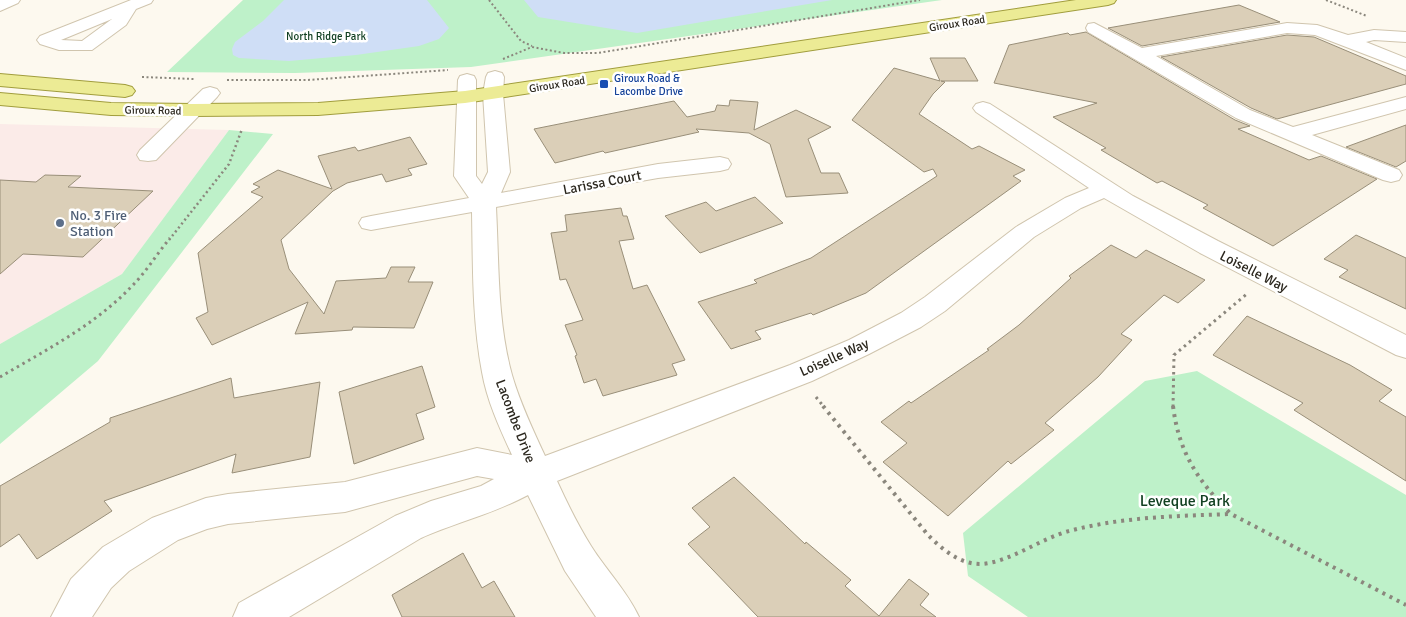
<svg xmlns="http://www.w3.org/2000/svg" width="1406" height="617" viewBox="0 0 1406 617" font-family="Signika,sans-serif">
<rect width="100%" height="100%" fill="#fdf9ef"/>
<path fill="#fbebe8" d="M0 124 229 130 122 274 0 344Z"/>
<path fill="#bef1c9" d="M243 0H942L471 67 295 73 167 72Z
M229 130 273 134 98 361 0 444V344L122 274Z
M1197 371 1406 495V617H1028L968 576 963 533 1145 381Z"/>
<path fill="#cfdef6" d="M284 0H427L449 28 439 39 419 46 356 55 289 61 239 58 233 55 232 49 235 42 263 21Z
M524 0H832L637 33 538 17Z"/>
<path fill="#dbcfb8" stroke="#998f79" d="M1239 5 1280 22 1142 46 1108 28Z
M1086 32 1235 120 1250 126 1238 129 1309 160 1321 156 1377 179 1273 246 1203 208 1208 205 1162 181 1157 183 1101 150 1106 148 1053 117 1097 103 994 83 1009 45 1068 33 1070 35Z
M1287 35 1314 37 1406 76V84L1277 119 1251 108 1161 57Z
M930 58H965L978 81H941L945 82 933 94 919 114 972 149 979 146 1025 170 1013 176 1021 181 866 293 813 315 811 313 755 331 761 339 731 349 698 302 757 283 754 280 811 258 937 176 933 169 924 172 852 120 894 68 940 81Z
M730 100 758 102 754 130 796 110 831 127 808 139 821 173H839L848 193 786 197 770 144 749 133 696 129 699 132 605 153 603 151 555 163 534 129 674 101 687 117 715 111 717 105 729 106Z
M1406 125V161L1396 167 1346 147Z
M410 137 427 164 408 169 412 175 386 182 382 174 347 183 333 191 281 240 289 269 324 314 336 281 386 278 391 267H415L408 282H433L414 328 353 327 352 330 295 334 308 302 212 345 196 318 208 312 198 253 263 197 251 192 260 187 253 184 278 170 332 189 318 156 355 147 358 151Z
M45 175 81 176 68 187 153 191 83 257 23 254 0 274V180L36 182Z
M755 197 783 223 700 253 665 216 706 202 716 211Z
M621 208 623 216H627L634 239 619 241 633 289 647 285 685 360 672 364 677 375 603 396 596 379 584 383 575 356 577 355 565 325 583 320 566 279 560 280 551 233 567 231 565 215Z
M1356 235 1406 258V309L1339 277 1348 270 1324 259Z
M1111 245 1136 258 1146 250 1205 280 1178 303 1164 295 1121 334 1132 340 1098 377 1045 423 1054 430 1011 464 1008 461 948 516 883 462 907 443 881 422 909 401 911 403 989 350 987 349 1019 325 1071 278 1069 276Z
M1247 316 1350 365 1392 390 1379 401 1406 417V481L1294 410 1303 403 1213 355Z
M422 366 435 407 416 414 424 439 354 464 339 392Z
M231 378 234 398 320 382 310 457 232 473 236 454 104 501 112 511 37 559 19 534 0 547V486L110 422V418Z
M734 477 805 544 806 542 851 580 845 586 879 616 909 579 929 594 920 605 936 617H758L688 544 710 527 692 508Z
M463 553 482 588 494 581 515 617H402L392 595Z"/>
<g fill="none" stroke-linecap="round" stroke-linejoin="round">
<g stroke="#d0c5ae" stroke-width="2">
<path id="minor" d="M0 0H20L18 3 0 11Z
M131 0H153L151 3 136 9 126 25 92 50H59L40 44 37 40 40 36ZM112 19 82 41 61 40Z
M1094 23 1142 48 1287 23 1317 25 1348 35 1374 30 1406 32V42L1374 40 1366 42 1406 58V70L1315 35 1287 33 1156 56 1250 110 1293 127 1406 97V109L1312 135 1399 170 1402 175 1399 180 1391 182 1383 180 1236 118 1088 32 1086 28 1088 24Z
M495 71 502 73 504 77 503 94 510 172 501 193 658 164 720 157 728 159 731 164 728 169 720 171 658 178 496 207C499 262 497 321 512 375 520 403 533 430 545 456L790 365 849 340 901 313 925 297 1016 227 1065 198 1089 188 976 112 973 108 976 104 983 102 990 104 1133 196 1218 241 1406 335V358L1396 355 1200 253 1104 198 1081 208 1034 237 945 311 921 327 869 354 812 381 557 481C567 503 578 525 591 546 606 570 627 591 639 617H596L565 571 528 495C493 514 457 522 421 538L289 617H233L239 603 395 516 431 501 481 486 494 479 477 476 345 512 228 524 207 529 178 540 129 571 111 588 92 617H51L71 579 103 547 152 518 206 498 228 494 345 482 477 448 512 455C500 429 487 401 482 372 472 319 473 265 472 212L371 230 362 228 359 223 362 218 371 216 469 198 454 176 458 80 460 76 467 74 474 76 476 80V176L482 184 488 172 483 94 486 77 488 73Z
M210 87 217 89 220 93 217 97 156 160 148 161 140 160 137 155 140 150 203 89Z"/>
</g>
<g stroke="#a19d3d" stroke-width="2">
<path id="major" d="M1076 0H1116L1114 3 1108 5 465 103 318 115 193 116 111 115 0 105V93L111 103 193 104 318 103 465 91Z
M0 74 125 85 132 87 135 91 132 95 125 97 0 86Z"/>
</g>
<path stroke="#8b877d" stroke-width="2" stroke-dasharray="2 2.5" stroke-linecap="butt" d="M489 0 521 41 532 46
M1326 0 1367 16
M503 59 532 47 564 53H598L920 0
M142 77 194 79
M227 80H308L448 70"/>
<path stroke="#8b877d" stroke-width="2.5" stroke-dasharray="2 3" stroke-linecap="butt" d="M169 240 229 164 242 129"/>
<path stroke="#8b877d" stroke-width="3" stroke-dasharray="2.5 4" stroke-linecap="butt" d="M0 377C46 350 95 325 132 286 146 272 157 254 170 238
M816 397 824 407
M1173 407 1174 355 1248 293"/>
<path stroke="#8b877d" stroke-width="4" stroke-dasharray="3 5" stroke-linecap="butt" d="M823 406 928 535C942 549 959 564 980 564 1009 563 1039 539 1069 531 1122 517 1176 516 1231 514
M1173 406C1179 453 1198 481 1231 514L1406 605"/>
<use href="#minor" fill="#fff" fill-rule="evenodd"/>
<use href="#major" fill="#eceb95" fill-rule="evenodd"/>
</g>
<rect fill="#1a4fb4" stroke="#fff" stroke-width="2" x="599" y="79" width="10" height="10" rx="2.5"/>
<circle fill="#5c6f8a" stroke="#fff" stroke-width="2" cx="60" cy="223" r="5"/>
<g text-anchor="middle" stroke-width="5" stroke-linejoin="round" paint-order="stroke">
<g font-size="11" fill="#2b271e" stroke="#fff">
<text transform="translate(957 23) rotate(-9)" y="4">Giroux Road</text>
<text transform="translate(557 84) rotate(-9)" y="4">Giroux Road</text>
<text transform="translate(153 110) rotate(1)" y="4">Giroux Road</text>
</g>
<g font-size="11" fill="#124022" stroke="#fff">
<text x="326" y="40">North Ridge Park</text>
</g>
<g font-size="11" fill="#164399" stroke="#fff" text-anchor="start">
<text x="614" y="82">Giroux Road &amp;<tspan x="614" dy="13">Lacombe Drive</tspan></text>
</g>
<g font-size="14" fill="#2b271e" stroke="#fff">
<text transform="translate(602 182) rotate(-11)" y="5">Larissa Court</text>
<text transform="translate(1254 271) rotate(27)" y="5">Loiselle Way</text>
<text transform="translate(834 357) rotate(-24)" y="5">Loiselle Way</text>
<text transform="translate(516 421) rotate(69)" y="5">Lacombe Drive</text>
</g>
<g font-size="14" fill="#4e5e75" stroke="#fff" text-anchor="start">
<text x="70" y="220">No. 3 Fire<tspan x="70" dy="16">Station</tspan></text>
</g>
<g font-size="16" fill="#124022" stroke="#fff">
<text x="1185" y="506">Leveque Park</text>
</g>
</g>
</svg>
